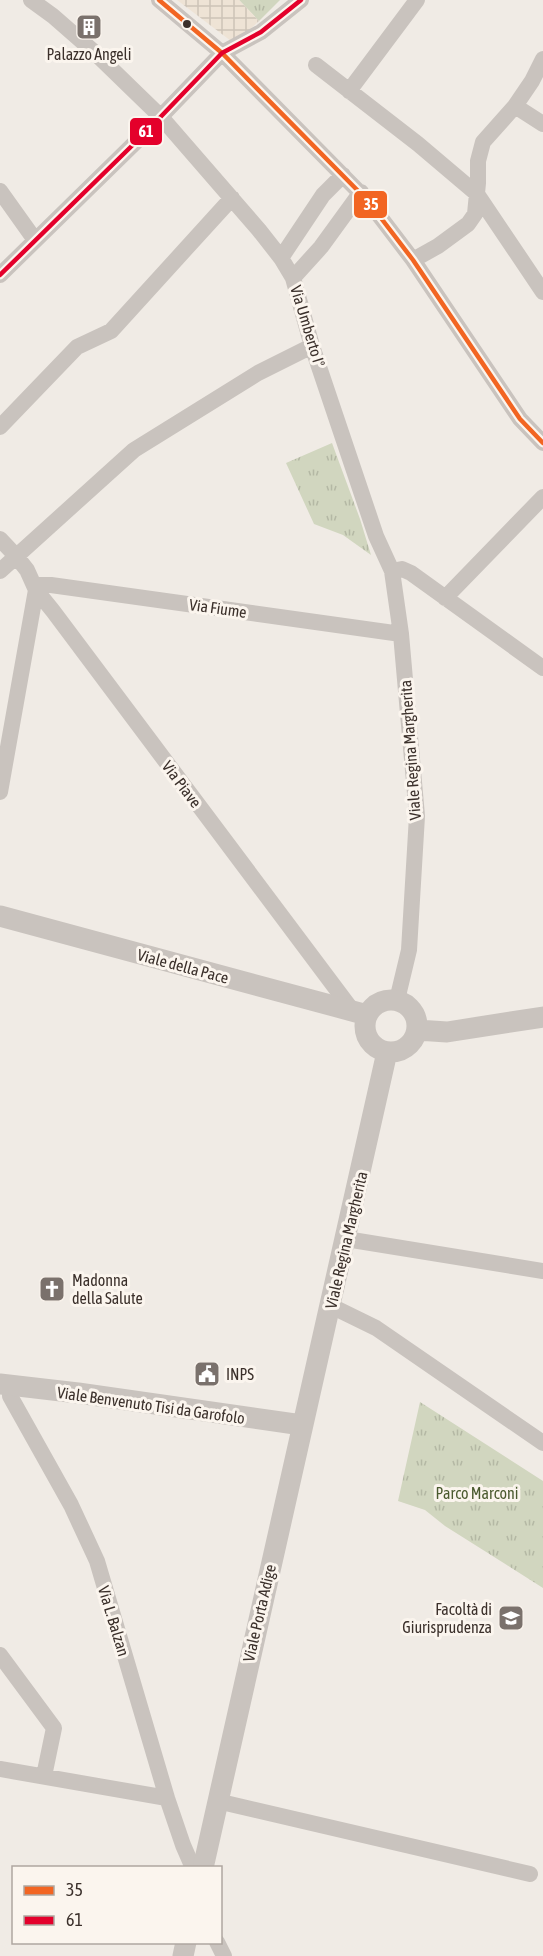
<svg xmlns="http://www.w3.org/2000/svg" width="543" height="1956" viewBox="0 0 543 1956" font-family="'Asap Condensed',sans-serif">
<defs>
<pattern id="park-tufts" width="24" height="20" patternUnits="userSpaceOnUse" patternTransform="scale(1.5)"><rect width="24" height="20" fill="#d1d6bf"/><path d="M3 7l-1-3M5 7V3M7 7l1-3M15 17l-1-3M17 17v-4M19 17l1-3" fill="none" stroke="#b4b8a4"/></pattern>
<pattern id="plaza-grid" width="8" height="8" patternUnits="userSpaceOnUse" patternTransform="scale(1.5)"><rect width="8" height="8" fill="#eee3d5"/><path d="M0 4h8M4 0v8" fill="none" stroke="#cdc3b7"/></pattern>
</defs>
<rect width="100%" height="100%" fill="#f0ebe5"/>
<path fill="url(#park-tufts)" d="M239 0H280L259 21Z
M332 443 360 519 371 555 343 535 314 524 286 463Z
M420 1402 543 1481V1588L445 1526 425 1510 398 1501Z"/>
<path fill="url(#plaza-grid)" d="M177 0H239L259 21 239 39 231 41Z"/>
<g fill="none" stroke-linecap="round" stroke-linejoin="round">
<path stroke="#c9c3be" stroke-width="16" d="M31 0 53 16 93 51 161 117 259 230 281 258 293 278 312 346 376 536 392 571 401 634 417 816 409 950 397 1000
M159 0 222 53 368 201 413 260 520 419 543 443
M316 65 418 144 477 194 543 292
M349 91 417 0
M515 106 543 124
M0 191 35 240
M281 258 323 195 343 175
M413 260 438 246 468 224 475 214 478 183V161L483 142 515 106 532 81 543 59
M0 275 148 130 222 53 261 32 301 0
M293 278 321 247 361 192
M0 427 77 347 111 331 232 198
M0 539 16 556 27 570 36 590 53 611 352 1010
M0 571 134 450 258 373 312 346
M392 571 402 569 411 573 543 668
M34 585H51L401 634
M445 598 543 497
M0 792 36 590
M346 1239 543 1271
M331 1306 376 1328 543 1443
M11 1386 10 1396 71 1505 97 1561 167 1798 183 1845 193 1868
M0 1655 54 1728 44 1776
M0 1769 167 1798
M217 1801 530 1874
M217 1942 224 1956"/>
<path stroke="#c9c3be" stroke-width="21" d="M0 916 367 1015
M365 1026a26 26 0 1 1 52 0a26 26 0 1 1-52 0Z
M417 1030 447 1032 543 1017
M0 1384 78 1393 302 1425
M203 1868 387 1052
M183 1956 186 1942"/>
<g stroke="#fbf5ee" stroke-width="9">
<path id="bus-1" d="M159 0 222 53 368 201 413 260 520 419 543 443"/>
</g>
<g stroke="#fbf5ee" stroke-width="9">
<path id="bus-2" d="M0 275 148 130 222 53 261 32 301 0"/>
</g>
<use href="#bus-1" stroke="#f26522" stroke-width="4.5"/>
<use href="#bus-2" stroke="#e4002b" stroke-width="4.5"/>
</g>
<defs>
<g id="building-square" transform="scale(1.35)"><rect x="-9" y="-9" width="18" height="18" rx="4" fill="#7a716c" stroke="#fbf5ee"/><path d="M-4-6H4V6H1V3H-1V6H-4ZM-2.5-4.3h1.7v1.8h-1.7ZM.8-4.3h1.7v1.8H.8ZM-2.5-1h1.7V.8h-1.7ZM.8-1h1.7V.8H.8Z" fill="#fff"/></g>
<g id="church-square" transform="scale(1.35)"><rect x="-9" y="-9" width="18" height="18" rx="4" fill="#7a716c" stroke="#fbf5ee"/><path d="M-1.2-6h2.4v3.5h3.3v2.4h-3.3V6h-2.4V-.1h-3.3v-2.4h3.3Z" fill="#fff"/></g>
<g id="civic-square" transform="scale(1.35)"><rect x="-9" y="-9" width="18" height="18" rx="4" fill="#7a716c" stroke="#fbf5ee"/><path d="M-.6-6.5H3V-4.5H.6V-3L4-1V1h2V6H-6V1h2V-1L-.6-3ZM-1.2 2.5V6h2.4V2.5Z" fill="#fff"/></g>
<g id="university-square" transform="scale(1.35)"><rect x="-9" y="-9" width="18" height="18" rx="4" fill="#7a716c" stroke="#fbf5ee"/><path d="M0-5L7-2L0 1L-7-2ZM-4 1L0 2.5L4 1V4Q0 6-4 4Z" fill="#fff"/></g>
</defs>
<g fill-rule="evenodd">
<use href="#building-square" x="89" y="27"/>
<use href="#church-square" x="52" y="1289"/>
<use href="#civic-square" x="207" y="1374"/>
<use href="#university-square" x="511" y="1618"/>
</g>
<circle fill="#3b302b" stroke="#fbf5ee" stroke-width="2" cx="187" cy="24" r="5"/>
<g text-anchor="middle" stroke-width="6" stroke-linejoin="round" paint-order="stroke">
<g font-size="16" fill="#3b302b" stroke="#fbf5ee" text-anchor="start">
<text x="89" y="60" text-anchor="middle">Palazzo Angeli</text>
<text x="72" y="1286">Madonna<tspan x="72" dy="18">della Salute</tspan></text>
<text x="226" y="1380">INPS</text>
<text x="492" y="1615" text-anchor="end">Facoltà di<tspan x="492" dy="18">Giurisprudenza</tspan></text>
</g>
<g font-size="16" fill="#3b302b" stroke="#fbf5ee">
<text transform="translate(308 326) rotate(73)" y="6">Via Umberto I°</text>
<text transform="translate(218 608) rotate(8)" y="6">Via Fiume</text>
<text transform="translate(410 750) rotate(-94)" y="6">Viale Regina Margherita</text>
<text transform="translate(182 784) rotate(53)" y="6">Via Piave</text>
<text transform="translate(183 966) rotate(15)" y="6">Viale della Pace</text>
<text transform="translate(346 1240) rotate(-77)" y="6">Viale Regina Margherita</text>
<text transform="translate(151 1405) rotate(8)" y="6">Viale Benvenuto Tisi da Garofolo</text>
<text transform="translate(259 1613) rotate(-77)" y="6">Viale Porta Adige</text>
<text transform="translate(114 1621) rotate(73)" y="6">Via L. Balzan</text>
</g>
<g font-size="16" fill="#4a5a2e" stroke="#fbf5ee">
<text x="477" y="1499">Parco Marconi</text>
</g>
</g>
<g stroke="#fbf5ee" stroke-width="2">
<rect x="129" y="117" width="34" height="29" rx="6" fill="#e4002b"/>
<rect x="353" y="190" width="35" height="29" rx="6" fill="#f26522"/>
</g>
<g font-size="16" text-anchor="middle" font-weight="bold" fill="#fff">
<text x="146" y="137">61</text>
<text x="371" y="210">35</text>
</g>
<rect x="12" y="1866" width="210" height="78" fill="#fbf5ee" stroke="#aea6a0" stroke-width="1.5"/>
<rect x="24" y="1886" width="30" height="9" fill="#f26522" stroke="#aea6a0" stroke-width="1.5"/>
<text x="66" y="1896" font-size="18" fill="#3b302b">35</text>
<rect x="24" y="1916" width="30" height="9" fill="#e4002b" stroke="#aea6a0" stroke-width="1.5"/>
<text x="66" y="1926" font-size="18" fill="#3b302b">61</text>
</svg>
